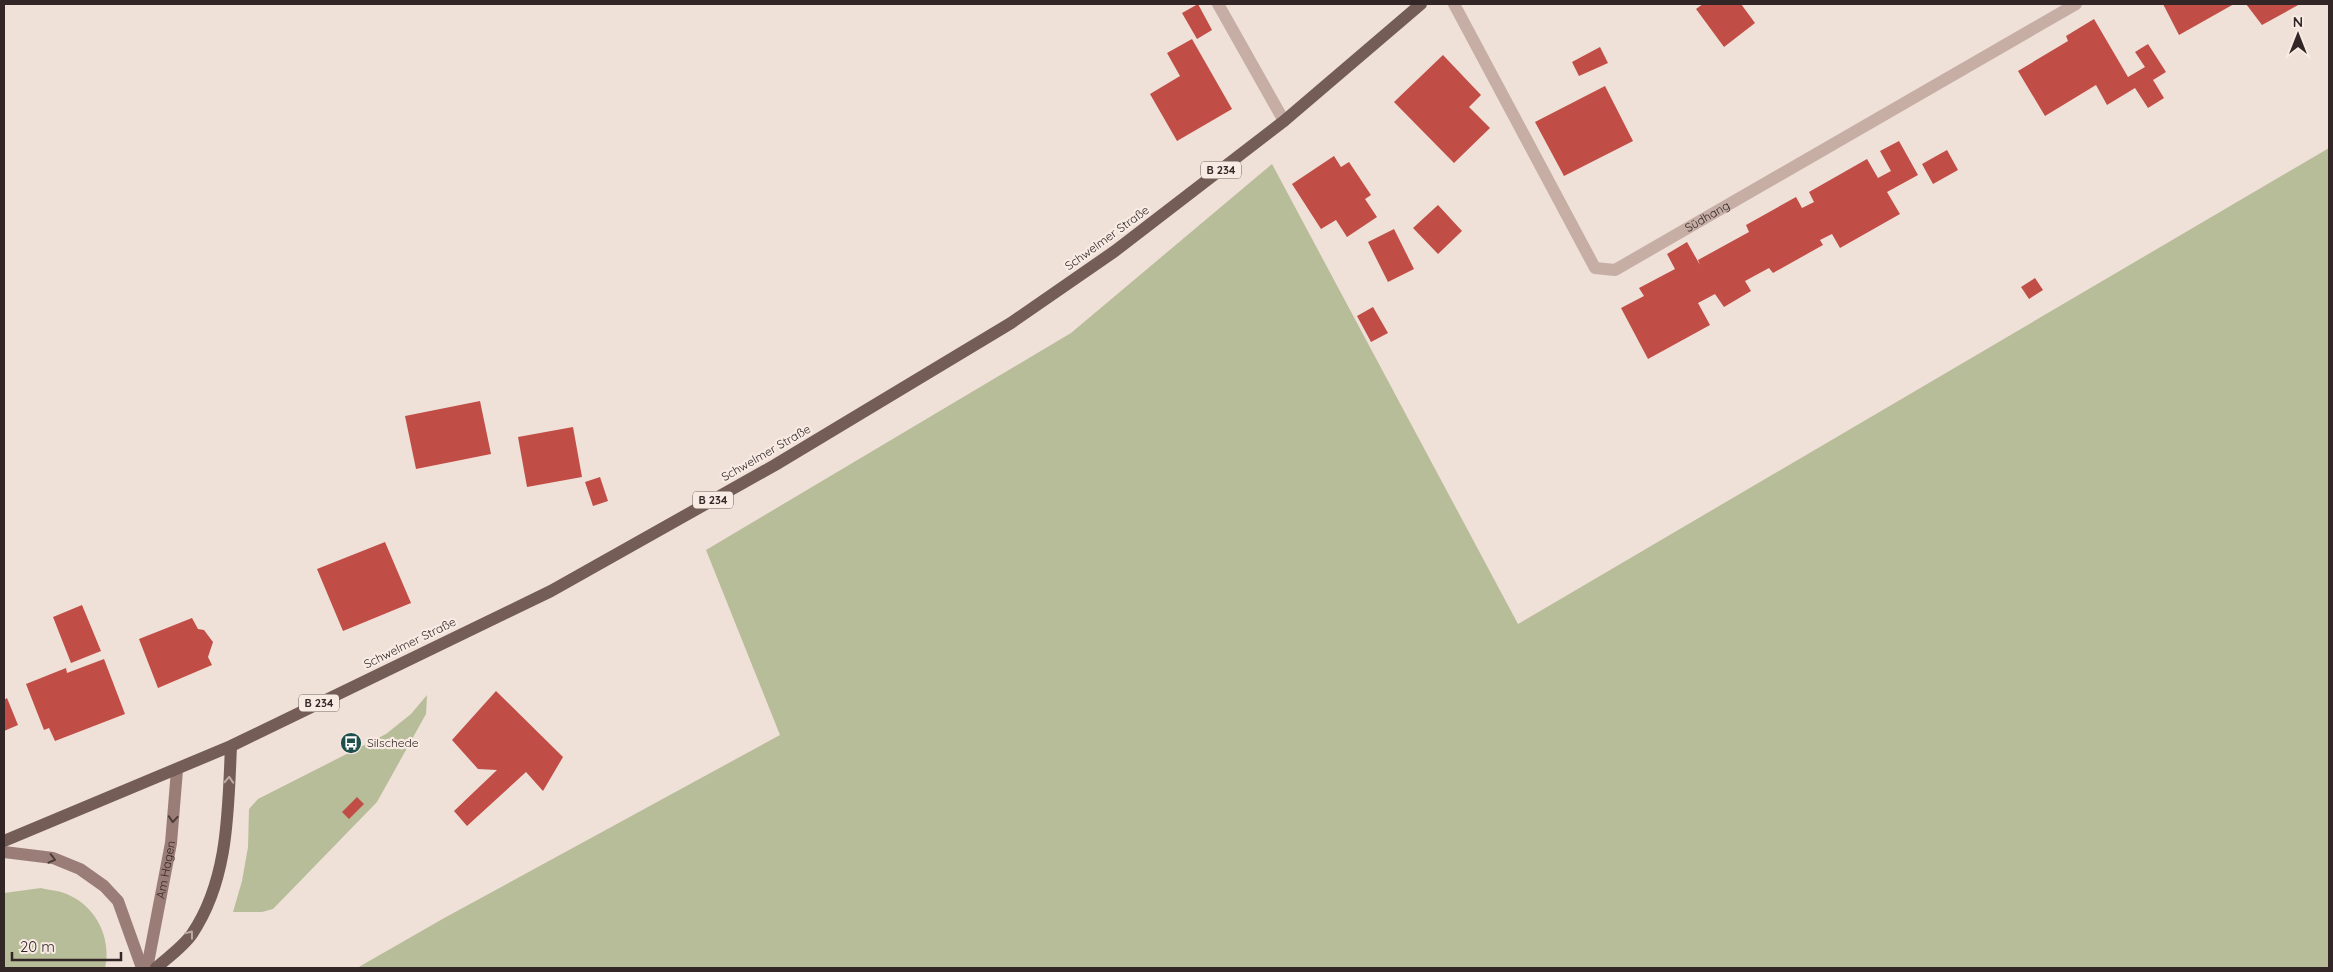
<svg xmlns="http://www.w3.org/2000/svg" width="2333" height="972" viewBox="0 0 2333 972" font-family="Quicksand,sans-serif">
<rect width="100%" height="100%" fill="#efe0d8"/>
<path fill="#b8bd99" d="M2329 148V968H357L446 917 780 735 706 550 1071 333 1272 164 1518 624Z
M427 695 426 714 377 802 273 909 262 912H233L242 881 248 847 249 809 258 799 386 734 411 714Z
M41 888C48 890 56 890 64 893 95 904 112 937 105 968H4V893Z"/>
<path fill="#c04d46" d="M1198 4 1212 30 1197 39 1182 13Z
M1703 4H1741L1755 23 1724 47 1696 9Z
M2163 4H2234L2179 35Z
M2246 4H2300L2262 25Z
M2094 19 2128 77 2145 67 2135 52 2148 44 2166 72 2153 80 2164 98 2148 108 2135 88 2107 105 2096 85 2045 116 2018 71 2068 41 2066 36Z
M1192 39 1232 109 1177 141 1150 94 1180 76 1167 53Z
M1600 47 1608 63 1579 76 1572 62Z
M1443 55 1481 95 1469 107 1490 128 1454 163 1394 102Z
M1605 86 1633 141 1564 176 1535 122Z
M1899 141 1918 175 1887 192 1900 214 1840 248 1832 234 1820 240 1823 245 1773 273 1769 268 1745 281 1751 291 1724 307 1715 294 1698 303 1710 325 1648 359 1621 308 1644 296 1639 288 1675 269 1667 254 1687 242 1700 265 1698 260 1749 232 1746 225 1796 197 1802 208 1814 202 1809 192 1867 159 1878 178 1891 171 1880 151Z
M1947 150 1958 170 1933 184 1922 164Z
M1334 156 1341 167 1349 162 1371 195 1365 199 1377 217 1347 237 1336 220 1321 229 1292 184Z
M1438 205 1462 231 1438 254 1413 228Z
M1394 229 1414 269 1388 282 1368 242Z
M2035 278 2043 290 2029 299 2021 287Z
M1373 307 1388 333 1371 342 1357 316Z
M480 401 491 454 416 469 405 416Z
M573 427 582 477 527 487 518 437Z
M600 477 608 501 593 506 585 482Z
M385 542 411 603 343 631 317 569Z
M82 605 101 651 71 663 53 617Z
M192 618 198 629 204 630 213 642 208 657 212 665 158 688 139 639Z
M104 659 125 714 55 741 49 728 44 730 26 684 66 668 67 673Z
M496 691 563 757 543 791 526 772 467 826 454 811 497 770 478 769 452 740Z
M7 698 18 725 4 731V700Z
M357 797 364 804 349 819 342 812Z"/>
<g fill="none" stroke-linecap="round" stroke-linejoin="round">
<path stroke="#c6aea5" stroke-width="12" d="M1218 4 1284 121"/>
<path stroke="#c6aea5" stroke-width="12" id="s1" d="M1454 4 1595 268 1615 270 2076 4"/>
<g stroke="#9a7d77" stroke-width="12">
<path d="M4 852 53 858 80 869 104 886 118 901 142 968"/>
<path id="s2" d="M147 968 171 843 177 770"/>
</g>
<path stroke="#745c57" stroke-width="12" d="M4 841 231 746 551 591 775 465 1011 323 1115 251 1284 121 1421 4
M156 968C167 958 183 947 192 934 229 879 228 810 231 746"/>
</g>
<defs><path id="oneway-chevron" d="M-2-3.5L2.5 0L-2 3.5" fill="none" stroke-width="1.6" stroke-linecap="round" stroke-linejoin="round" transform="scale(1.25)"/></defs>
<g stroke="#bdaba5">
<use href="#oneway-chevron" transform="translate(229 780) rotate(-87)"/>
<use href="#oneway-chevron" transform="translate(190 934) rotate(-53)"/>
</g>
<g stroke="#4c3c3a">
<use href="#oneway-chevron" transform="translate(173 819) rotate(94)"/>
<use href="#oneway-chevron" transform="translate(52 859) rotate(14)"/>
</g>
<defs>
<g id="bus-disc" transform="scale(1.125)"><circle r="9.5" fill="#1e514b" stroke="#f8ebe4"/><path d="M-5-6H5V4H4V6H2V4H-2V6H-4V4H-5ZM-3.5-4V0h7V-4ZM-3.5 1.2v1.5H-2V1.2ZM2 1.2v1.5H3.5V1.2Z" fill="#fff"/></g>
</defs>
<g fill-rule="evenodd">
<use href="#bus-disc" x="351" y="743"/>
</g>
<g text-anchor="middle" stroke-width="4.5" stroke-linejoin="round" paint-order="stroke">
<g fill="#f8ebe4" stroke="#6d625f" stroke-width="1">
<rect x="1201" y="161.5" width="40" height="17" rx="4"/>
<rect x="693" y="491.5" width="40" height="17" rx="4"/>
<rect x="299" y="694.5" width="40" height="17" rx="4"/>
</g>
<g font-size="11" font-weight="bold" fill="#322726">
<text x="1221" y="174">B 234</text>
<text x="713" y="504">B 234</text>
<text x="319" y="707">B 234</text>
</g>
<g font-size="12" fill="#322726" stroke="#f8ebe4">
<text dy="4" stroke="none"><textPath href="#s1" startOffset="426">Südhang</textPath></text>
<text transform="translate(1107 238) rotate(-36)" y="4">Schwelmer Straße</text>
<text transform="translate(766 453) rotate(-30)" y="4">Schwelmer Straße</text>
<text transform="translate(410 643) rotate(-26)" y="4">Schwelmer Straße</text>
<text dy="4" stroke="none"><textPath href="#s2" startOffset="100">Am Hagen</textPath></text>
</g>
<g font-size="12" fill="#322726" stroke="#f8ebe4" text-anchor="start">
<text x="367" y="747">Silschede</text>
</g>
</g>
<rect width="2333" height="972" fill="none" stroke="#322726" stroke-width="10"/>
<g transform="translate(2298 35)" stroke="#f8ebe4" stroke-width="4" paint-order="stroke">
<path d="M0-4L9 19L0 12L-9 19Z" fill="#322726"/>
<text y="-8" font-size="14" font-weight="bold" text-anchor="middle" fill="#322726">N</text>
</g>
<path d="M12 952v8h109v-8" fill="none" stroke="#322726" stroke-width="2.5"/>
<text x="20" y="952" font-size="15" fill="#322726" stroke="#f8ebe4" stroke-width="4" paint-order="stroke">20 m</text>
</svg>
